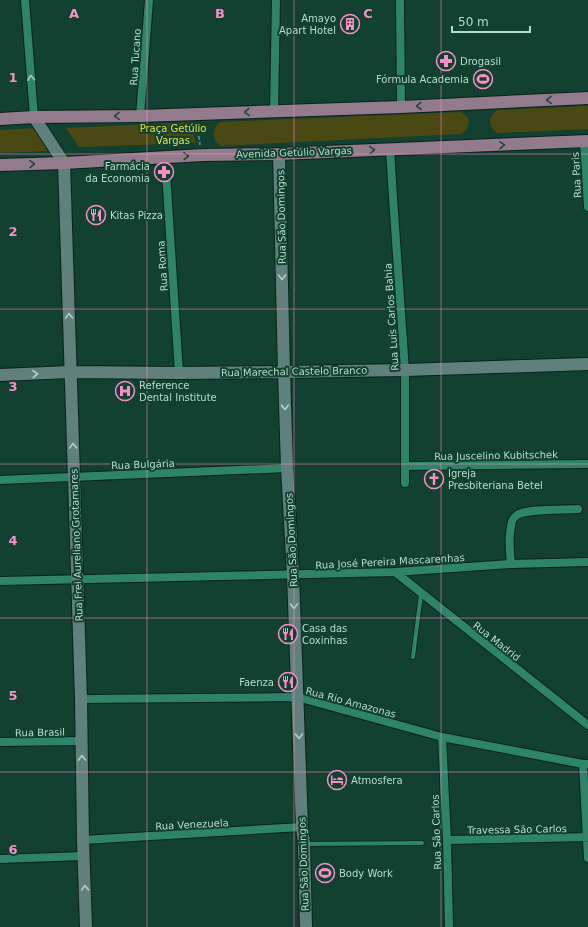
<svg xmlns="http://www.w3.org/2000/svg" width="588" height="927" viewBox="0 0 588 927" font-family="'DejaVu Sans',sans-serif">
<rect width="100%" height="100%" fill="#124031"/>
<path fill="#4a4914" d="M588 106V129L497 133C487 126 489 115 498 110Z
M460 112C471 116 472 128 461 134L221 146C212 140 211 130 220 122Z
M194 122C192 130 193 136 196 143L79 147 66 128Z
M36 128 50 151 0 153V130Z"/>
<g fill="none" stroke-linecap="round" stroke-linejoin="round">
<g stroke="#09241b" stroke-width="5.5">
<path id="lane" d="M413 657 421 594
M306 844 422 843"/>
</g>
<g stroke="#09241b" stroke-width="10">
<path id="street" d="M25 0 34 117
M400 0 401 107
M274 111 276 0
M140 116 149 0
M584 141 588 207
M390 149 393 198 405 370V483
M165 157 179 373
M405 466 588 464
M0 480 287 468
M511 564C510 552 508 539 511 527 511 523 513 518 516 516 524 508 565 510 578 509
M395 572 588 725
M0 581 395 572 511 564 588 562
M81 699 297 697 442 737 583 764H588
M442 737 447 840 449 927
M0 742 81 741
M583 764 588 858
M83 840 302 827
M447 840 588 837
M0 859 83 856"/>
</g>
<g stroke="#09241b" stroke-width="14">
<path id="secondary" d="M34 117 64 163 74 477 81 699 83 840 86 927
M279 154 284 372 287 468 293 575 302 827 304 844 306 927
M0 375 70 372 179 373 284 372 405 370 588 364"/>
</g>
<g stroke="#09241b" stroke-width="14">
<path id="primary" d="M0 119 34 117 140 116 401 107 588 98
M0 165 64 163 203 155 279 154 588 141"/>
</g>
<path stroke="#568171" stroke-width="2" stroke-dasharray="4 2" stroke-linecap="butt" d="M199 124 198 132 200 145"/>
<use href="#lane" stroke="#2e8468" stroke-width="4"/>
<use href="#street" stroke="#2e8468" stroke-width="8"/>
<use href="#secondary" stroke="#60807b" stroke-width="12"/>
<use href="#primary" stroke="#937b8e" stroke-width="12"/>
</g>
<defs><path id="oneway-chevron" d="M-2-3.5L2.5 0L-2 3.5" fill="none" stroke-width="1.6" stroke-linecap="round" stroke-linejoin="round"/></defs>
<use stroke="#a1cfbc" href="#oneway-chevron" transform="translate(31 78) rotate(-95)"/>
<g stroke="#1f463a">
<use href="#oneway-chevron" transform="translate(549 100) rotate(178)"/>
<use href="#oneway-chevron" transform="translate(419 106) rotate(177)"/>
<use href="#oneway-chevron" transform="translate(247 112) rotate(178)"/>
<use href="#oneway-chevron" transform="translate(117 116) rotate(179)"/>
<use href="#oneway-chevron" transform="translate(502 145) rotate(-3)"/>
<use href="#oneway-chevron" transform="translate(372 150) rotate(-2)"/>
<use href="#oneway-chevron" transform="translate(186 156) rotate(-3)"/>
<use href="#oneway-chevron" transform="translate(32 164) rotate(-2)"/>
</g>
<g stroke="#acd3c3">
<use href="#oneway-chevron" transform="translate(282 277) rotate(89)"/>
<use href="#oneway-chevron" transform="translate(69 316) rotate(-92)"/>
<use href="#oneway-chevron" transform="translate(35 374) rotate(-3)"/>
<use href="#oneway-chevron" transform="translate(285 407) rotate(88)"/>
<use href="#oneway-chevron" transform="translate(73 446) rotate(-92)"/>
<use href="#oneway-chevron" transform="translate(294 606) rotate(88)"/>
<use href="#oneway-chevron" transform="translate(299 736) rotate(88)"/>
<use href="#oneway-chevron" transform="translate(82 758) rotate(-91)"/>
<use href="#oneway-chevron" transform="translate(85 888) rotate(-92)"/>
</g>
<path fill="none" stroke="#fa8fc7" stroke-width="1" stroke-opacity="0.55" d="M147 0V927M294 0V927M441 0V927M0 154H588M0 309H588M0 464H588M0 618H588M0 772H588"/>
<defs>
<g id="building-ring" transform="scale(1)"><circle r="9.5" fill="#124031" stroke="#fa8fc7" stroke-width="1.5"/><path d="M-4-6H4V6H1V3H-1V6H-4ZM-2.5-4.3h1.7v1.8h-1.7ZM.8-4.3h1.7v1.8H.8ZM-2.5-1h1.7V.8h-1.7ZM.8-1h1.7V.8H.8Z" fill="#fa8fc7"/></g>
<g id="pharmacy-ring" transform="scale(1)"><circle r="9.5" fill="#124031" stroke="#fa8fc7" stroke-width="1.5"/><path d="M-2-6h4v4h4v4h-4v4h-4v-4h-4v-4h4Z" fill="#fa8fc7"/></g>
<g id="stadium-ring" transform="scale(1)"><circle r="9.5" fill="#124031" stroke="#fa8fc7" stroke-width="1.5"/><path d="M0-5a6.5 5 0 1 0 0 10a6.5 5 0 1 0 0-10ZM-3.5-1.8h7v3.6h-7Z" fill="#fa8fc7"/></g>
<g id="restaurant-ring" transform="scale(1)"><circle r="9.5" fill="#124031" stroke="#fa8fc7" stroke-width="1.5"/><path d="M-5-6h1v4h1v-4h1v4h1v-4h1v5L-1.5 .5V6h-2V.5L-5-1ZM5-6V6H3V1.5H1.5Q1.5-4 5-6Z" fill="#fa8fc7"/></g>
<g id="hospital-ring" transform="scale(1)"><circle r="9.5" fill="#124031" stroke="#fa8fc7" stroke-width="1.5"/><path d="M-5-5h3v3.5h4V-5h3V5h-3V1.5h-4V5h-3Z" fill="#fa8fc7"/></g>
<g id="church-ring" transform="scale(1)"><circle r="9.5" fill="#124031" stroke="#fa8fc7" stroke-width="1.5"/><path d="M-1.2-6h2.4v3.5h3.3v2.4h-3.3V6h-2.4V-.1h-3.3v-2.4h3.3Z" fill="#fa8fc7"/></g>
<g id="hotel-ring" transform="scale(1)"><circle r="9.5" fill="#124031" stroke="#fa8fc7" stroke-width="1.5"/><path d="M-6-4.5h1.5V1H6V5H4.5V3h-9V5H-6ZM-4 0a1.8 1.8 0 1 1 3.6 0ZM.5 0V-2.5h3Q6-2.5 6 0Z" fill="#fa8fc7"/></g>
</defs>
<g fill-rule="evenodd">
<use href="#building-ring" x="350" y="24"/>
<use href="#pharmacy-ring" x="446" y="61"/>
<use href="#stadium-ring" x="483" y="79"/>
<use href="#pharmacy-ring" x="164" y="172"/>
<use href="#restaurant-ring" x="96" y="215"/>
<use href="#hospital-ring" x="125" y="391"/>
<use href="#church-ring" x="434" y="479"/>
<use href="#restaurant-ring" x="288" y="634"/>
<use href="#restaurant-ring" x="288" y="682"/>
<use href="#hotel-ring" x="337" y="780"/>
<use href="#stadium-ring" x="325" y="873"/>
</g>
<g text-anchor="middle" stroke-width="4" stroke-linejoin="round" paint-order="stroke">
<g font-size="10" fill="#b5dccb" stroke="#124031" text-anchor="start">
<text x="336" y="22" text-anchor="end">Amayo<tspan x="336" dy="12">Apart Hotel</tspan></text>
<text x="460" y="65">Drogasil</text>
<text x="469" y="83" text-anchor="end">Fórmula Academia</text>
<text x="150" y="170" text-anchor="end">Farmácia<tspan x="150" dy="12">da Economia</tspan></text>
<text x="110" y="219">Kitas Pizza</text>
<text x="139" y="389">Reference<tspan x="139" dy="12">Dental Institute</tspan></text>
<text x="448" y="477">Igreja<tspan x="448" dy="12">Presbiteriana Betel</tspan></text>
<text x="302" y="632">Casa das<tspan x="302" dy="12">Coxinhas</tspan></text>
<text x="274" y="686" text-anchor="end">Faenza</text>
<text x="351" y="784">Atmosfera</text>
<text x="339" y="877">Body Work</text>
</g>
<g font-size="10" fill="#b5dccb" stroke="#124031">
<text transform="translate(135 57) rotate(-86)" y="4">Rua Tucano</text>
<text transform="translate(294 152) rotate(-2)" y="4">Avenida Getúlio Vargas</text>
<text transform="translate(576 175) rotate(-93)" y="4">Rua Paris</text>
<text transform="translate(281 217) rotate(-91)" y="4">Rua São Domingos</text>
<text transform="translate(162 266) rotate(-94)" y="4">Rua Roma</text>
<text transform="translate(391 317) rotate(-94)" y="4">Rua Luís Carlos Bahia</text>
<text transform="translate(294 371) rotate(-1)" y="4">Rua Marechal Castelo Branco</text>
<text transform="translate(496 455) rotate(-1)" y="4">Rua Juscelino Kubitschek</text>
<text transform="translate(143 464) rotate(-2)" y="4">Rua Bulgária</text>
<text transform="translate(291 540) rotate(-93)" y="4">Rua São Domingos</text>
<text transform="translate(76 545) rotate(-92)" y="4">Rua Frei Aureliano Grotamares</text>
<text transform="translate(390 561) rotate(-3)" y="4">Rua José Pereira Mascarenhas</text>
<text transform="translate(497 641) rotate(38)" y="4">Rua Madrid</text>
<text transform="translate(351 702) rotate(15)" y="4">Rua Rio Amazonas</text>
<text transform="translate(40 732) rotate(-1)" y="4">Rua Brasil</text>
<text transform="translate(192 824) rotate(-3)" y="4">Rua Venezuela</text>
<text transform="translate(517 829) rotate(-1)" y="4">Travessa São Carlos</text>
<text transform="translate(436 832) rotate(-92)" y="4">Rua São Carlos</text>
<text transform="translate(303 864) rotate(-92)" y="4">Rua São Domingos</text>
</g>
<g font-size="10" fill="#e5e146" stroke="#124031">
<text x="173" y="132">Praça Getúlio<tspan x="173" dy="12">Vargas</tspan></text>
</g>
</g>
<g font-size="13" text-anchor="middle" font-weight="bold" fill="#fa8fc7" stroke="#124031" stroke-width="4" stroke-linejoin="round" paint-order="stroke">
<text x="74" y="18">A</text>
<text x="220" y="18">B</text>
<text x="368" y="18">C</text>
<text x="13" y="82">1</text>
<text x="13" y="236">2</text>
<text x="13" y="391">3</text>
<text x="13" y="545">4</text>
<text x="13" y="700">5</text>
<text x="13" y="854">6</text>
</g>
<path d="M452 26v6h78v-6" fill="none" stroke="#b5dccb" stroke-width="2"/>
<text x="458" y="26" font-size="12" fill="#b5dccb" stroke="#124031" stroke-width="3" paint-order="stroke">50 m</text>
</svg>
